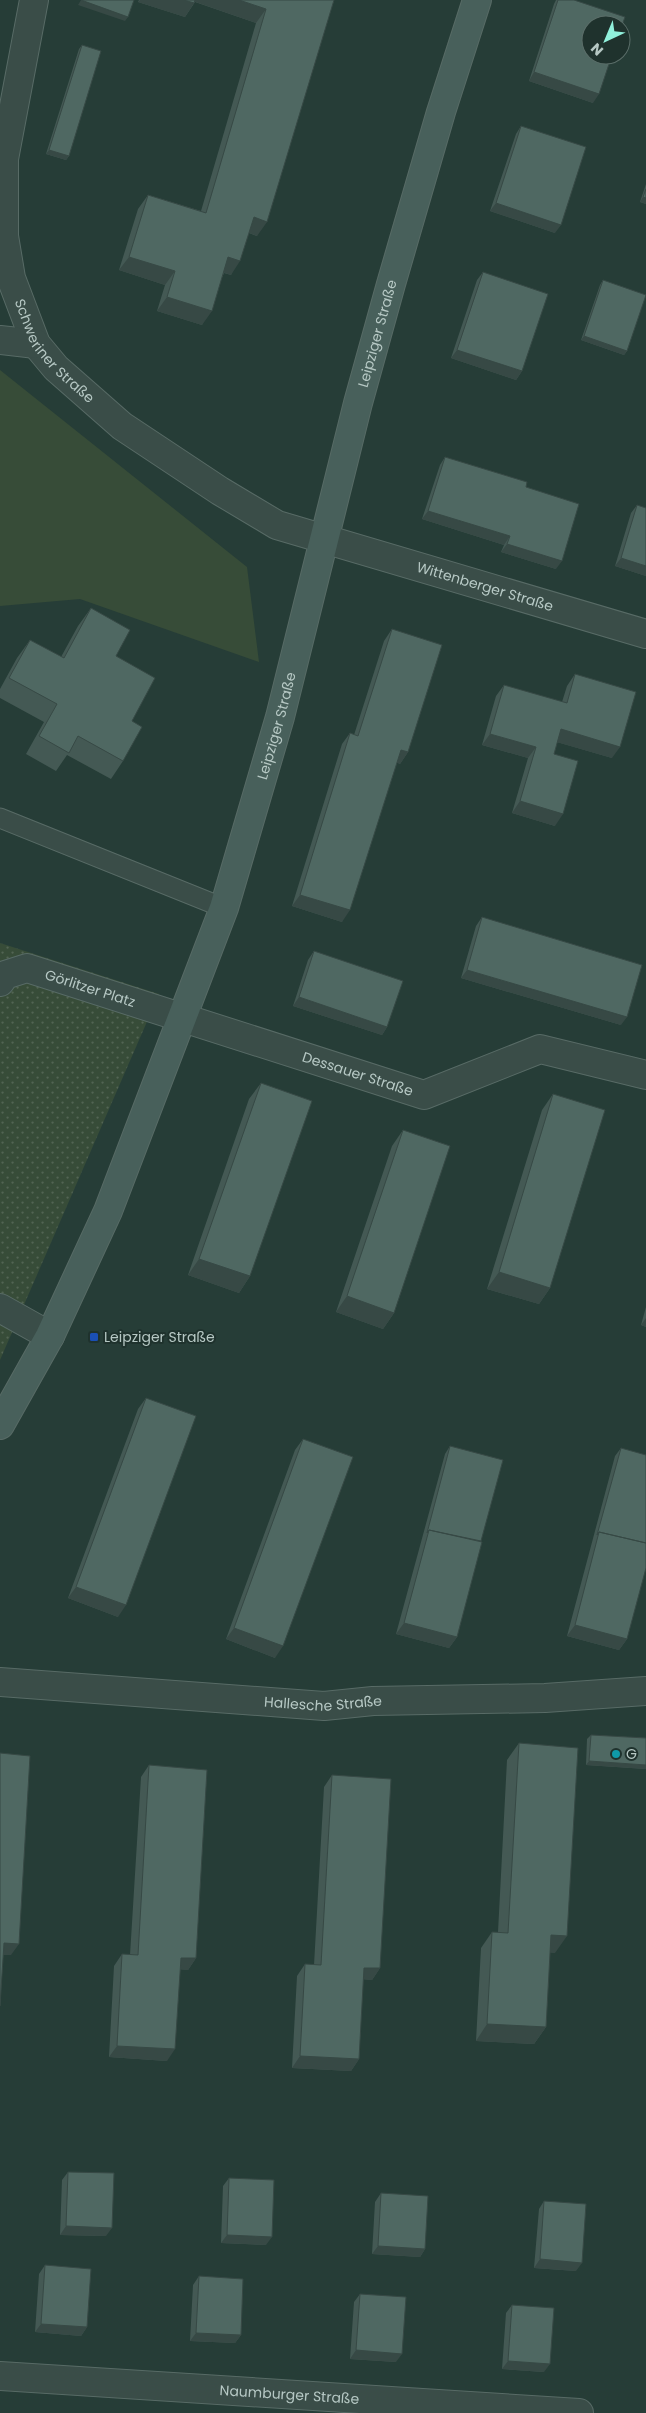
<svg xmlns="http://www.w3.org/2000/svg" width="646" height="2413" font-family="Poppins,sans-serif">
	<defs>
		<pattern id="grass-dots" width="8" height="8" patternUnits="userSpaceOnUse" patternTransform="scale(1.25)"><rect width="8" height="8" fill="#374c38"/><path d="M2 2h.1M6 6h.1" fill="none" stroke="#526453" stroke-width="1.8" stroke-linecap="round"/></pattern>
	</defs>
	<rect width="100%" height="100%" fill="#263d37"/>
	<path fill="url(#grass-dots)" d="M0 943 159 994 0 1360Z"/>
	<path fill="#374c38" d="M0 370 247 567 259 662 80 599 0 606Z"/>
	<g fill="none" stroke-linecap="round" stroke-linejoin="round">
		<defs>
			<path id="service" d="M0 818 224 908"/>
			<g id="minor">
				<path id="s1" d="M34 0 4 159V236L11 278 36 344 56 368 122 426 220 491 277 525 646 634"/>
				<path d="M0 340 36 344"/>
				<path id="s2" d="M0 982 5 975 27 968 424 1095 540 1049 646 1075"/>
				<path d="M0 1308 50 1336"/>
				<path id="s3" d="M0 1682 324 1706 373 1701 545 1698 646 1691"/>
				<path id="s4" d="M0 2376 579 2413"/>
			</g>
			<g id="secondary">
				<path id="s5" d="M0 1425 50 1336 108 1211 224 908 280 717 358 403 391 284 441 112 477 0"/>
			</g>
		</defs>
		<use href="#service" stroke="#586b66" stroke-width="21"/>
		<use href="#minor" stroke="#586b66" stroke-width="30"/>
		<use href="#secondary" stroke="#586b66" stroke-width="30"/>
		<use href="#service" stroke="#3a4d48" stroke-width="19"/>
		<use href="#minor" stroke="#3a4d48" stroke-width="28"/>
		<use href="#secondary" stroke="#48605b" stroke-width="28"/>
	</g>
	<path fill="#445954" d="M139 0H334L257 236 249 233 231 275 224 273 202 325 157 311 165 285 119 270 138 209 148 195 201 211 256 23 195 2 185 17 138 2Z
		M556 0H574L593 103 529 81 554 4Z
		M82 45 69 156 66 160 46 154 79 49Z
		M521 126 555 233 490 211 516 134Z
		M646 184V204L640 202Z
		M483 272 522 371 516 380 451 358 477 280Z
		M603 280 627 351 624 355 581 340 600 285Z
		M445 457 526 487 556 569 501 552 504 545 422 519 440 465Z
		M637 505 646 576 615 566 631 513Z
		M91 608 116 656 132 721 123 761 111 779 67 755 56 771 26 754 44 722 0 698V689L17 658 30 640 61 657 78 626Z
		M392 629 408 752 400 764 396 762 342 922 292 906 342 744 350 733 354 735 384 641Z
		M575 674 612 758 557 742 554 754 555 826 512 813 528 758 482 745 496 696 504 685 562 702 567 686Z
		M482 917 621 1025 461 978 476 926Z
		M314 951 387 1027 382 1035 293 1006 308 960Z
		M261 1083 250 1276 239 1293 188 1275 249 1099Z
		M553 1094 550 1288 539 1304 487 1289 542 1110Z
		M403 1130 394 1313 383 1329 336 1312 392 1146Z
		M646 1307V1327L641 1325Z
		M146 1398 118 1617 68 1598 138 1409Z
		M303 1439 275 1658 226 1639 295 1450Z
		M450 1446 481 1541 457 1637 449 1648 396 1634 445 1454Z
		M621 1448 627 1639 619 1650 567 1636 615 1456Z
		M591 1735 646 1738V1769L586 1765 587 1739Z
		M519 1743 555 1953 550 1952 546 2027 534 2044 476 2041 481 1948 492 1932H498L507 1760Z
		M149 1765 196 1958 188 1970 180 1969 167 2061 109 2057 114 1966 122 1954 130 1955 141 1777Z
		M332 1775 380 1968 372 1980 363 1979 359 2059 351 2071 292 2068 297 1976 305 1964 314 1965 324 1787Z
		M68 2172 106 2236 60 2235 62 2180Z
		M229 2178 266 2245 221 2243 223 2186Z
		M381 2193 425 2249 420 2257 372 2254 375 2202Z
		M544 2201 576 2271 534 2268 539 2209Z
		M45 2265 87 2327 81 2336 35 2332 39 2274Z
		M199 2276 241 2335 235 2343 190 2341 193 2285Z
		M360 2294 396 2362 350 2359 354 2302Z
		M512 2305 544 2372 502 2369 506 2313Z"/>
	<path fill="#374945" d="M81 0 128 17 125 21 78 5Z
		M140 0H184L194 3 185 17 138 2Z
		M190 0H239L266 9 256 23Z
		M534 72 599 94 593 103 529 81Z
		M49 150 69 156 66 160 46 154Z
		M643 197 646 198V204L640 202Z
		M496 203 561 225 555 233 490 211Z
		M254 217 267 222 257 236 244 231Z
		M129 257 175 271 165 285 119 270Z
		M228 257 240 261 231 275 219 271Z
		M167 297 212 311 202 325 157 311Z
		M584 336 627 351 624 355 581 340Z
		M457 350 522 371 516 380 451 358Z
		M428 511 510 536 504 545 422 519Z
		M507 544 562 561 556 569 501 552Z
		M621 558 646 566V576L615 566Z
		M561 729 620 747 612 758 553 741Z
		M490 734 536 747 528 758 482 745Z
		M401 750 408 752 400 764 393 761Z
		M520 801 563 814 555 826 512 813Z
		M300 895 350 910 342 922 292 906Z
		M467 970 627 1017 621 1025 461 978Z
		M299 997 387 1027 382 1035 293 1006Z
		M199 1259 250 1276 239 1293 188 1275Z
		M499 1272 550 1288 539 1304 487 1289Z
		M347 1296 394 1313 383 1329 336 1312Z
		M646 1318V1327L641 1325Z
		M76 1587 126 1605 118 1617 68 1598Z
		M404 1623 457 1637 449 1648 396 1634Z
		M575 1625 627 1639 619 1650 567 1636Z
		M234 1628 283 1646 275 1658 226 1639Z
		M589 1761 646 1765V1769L586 1765Z
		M551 1935 567 1936 555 1953 540 1952Z
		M4 1943 19 1944 11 1955H0Z
		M181 1958H196L188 1970 173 1969Z
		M364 1968H380L372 1980 356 1979Z
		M487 2024 546 2027 534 2044 476 2041Z
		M117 2046 175 2049 167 2061 109 2057Z
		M300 2056 359 2059 351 2071 292 2068Z
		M66 2226 112 2228 106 2236 60 2235Z
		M227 2235 272 2237 266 2245 221 2243Z
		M378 2246 425 2249 420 2257 372 2254Z
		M540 2259 582 2263 576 2271 534 2268Z
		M41 2324 87 2327 81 2336 35 2332Z
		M196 2333 241 2335 235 2343 190 2341Z
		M356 2350 402 2354 396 2362 350 2359Z
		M508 2361 550 2364 544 2372 502 2369Z"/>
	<path fill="#4f6862" stroke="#374945" d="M81 0H134L128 17Z
		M184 0H195L194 3Z
		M239 0H334L267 222 254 217 240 261 228 257 212 311 167 297 175 271 129 257 148 195 206 213 266 9Z
		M558 0H574L625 17 621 28V25H591V55H612L599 94 534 72Z
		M82 45 101 51 69 156 49 150Z
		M521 126 586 147 561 225 496 203Z
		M646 189V198L643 197Z
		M483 272 548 294 522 371 457 350Z
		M603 280 646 295 627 351 584 336Z
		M445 457 527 482 526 487 579 504 562 561 507 544 510 536 428 511Z
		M637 505 646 508V566L621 558Z
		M91 608 130 630 116 656 155 678 132 721 142 727 123 761 78 736 69 753 39 736 57 704 9 678 30 640 64 658Z
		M392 629 442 645 408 752 401 750 350 910 300 895 350 733 358 736Z
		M575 674 636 692 620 747 561 729 554 754 578 761 563 814 520 801 536 747 490 734 504 685 567 703Z
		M482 917 642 965 627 1017 467 970Z
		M314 951 403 981 387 1027 299 997Z
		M261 1083 312 1101 250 1276 199 1259Z
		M553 1094 605 1110 550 1288 499 1272Z
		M403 1130 450 1146 394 1313 347 1296Z
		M146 1398 196 1416 126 1605 76 1587Z
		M303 1439 353 1457 283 1646 234 1628Z
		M450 1446 503 1460 481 1541 429 1530 427 1533Z
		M621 1448 646 1455V1543L599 1532 597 1535Z
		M429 1530 482 1542 457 1637 404 1623Z
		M599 1532 646 1543V1568L627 1639 575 1625Z
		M591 1735 646 1738V1765L589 1761Z
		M519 1743 578 1748 567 1936 551 1935 546 2027 487 2024 492 1932 508 1933Z
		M0 1753 30 1756 19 1944 4 1943 0 2006Z
		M149 1765 207 1770 196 1958H181L175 2049 117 2046 122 1954 138 1955Z
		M332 1775 391 1779 380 1968H364L359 2059 300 2056 305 1964 321 1965Z
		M68 2172 114 2173 112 2228 66 2226Z
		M229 2178 274 2180 272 2237 227 2235Z
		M381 2193 428 2196 425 2249 378 2246Z
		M544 2201 586 2204 582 2263 540 2259Z
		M45 2265 91 2269 87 2327 41 2324Z
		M199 2276 243 2279 241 2335 196 2333Z
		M360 2294 406 2297 402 2354 356 2350Z
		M512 2305 554 2308 550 2364 508 2361Z"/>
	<rect fill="#1a4fb4" stroke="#1f322d" stroke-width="2" x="89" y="1332" width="10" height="10" rx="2.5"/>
	<circle fill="#0f9aa8" stroke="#1f322d" stroke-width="2" cx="616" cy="1754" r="5"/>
	<g text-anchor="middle" stroke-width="4" stroke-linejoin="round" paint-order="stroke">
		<g font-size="14" fill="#b6c8c4" stroke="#1f322d">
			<text dy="5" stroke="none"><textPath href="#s5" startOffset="1159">Leipziger Straße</textPath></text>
			<text dy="5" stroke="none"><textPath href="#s1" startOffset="368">Schweriner Straße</textPath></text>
			<text dy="5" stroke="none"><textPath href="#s1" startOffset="872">Wittenberger Straße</textPath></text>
			<text dy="5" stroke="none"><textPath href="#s5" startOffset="754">Leipziger Straße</textPath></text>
			<text dy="5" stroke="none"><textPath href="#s2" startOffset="98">Görlitzer Platz</textPath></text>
			<text dy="5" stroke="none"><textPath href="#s2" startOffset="379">Dessauer Straße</textPath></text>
			<text dy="5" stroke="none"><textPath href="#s3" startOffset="324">Hallesche Straße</textPath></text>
			<text dy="5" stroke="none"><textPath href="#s4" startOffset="290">Naumburger Straße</textPath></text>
		</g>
		<g font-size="14" fill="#b6c8c4" stroke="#1f322d" text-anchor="start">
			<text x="104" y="1342">Leipziger Straße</text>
			<text x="626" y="1759">G</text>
		</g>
	</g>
	<g transform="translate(606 40) rotate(224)"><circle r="24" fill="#1f322d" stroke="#5b6e69"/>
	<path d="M0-4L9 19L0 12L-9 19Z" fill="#91f1dc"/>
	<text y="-8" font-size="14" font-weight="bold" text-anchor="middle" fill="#b6c8c4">N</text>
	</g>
</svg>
